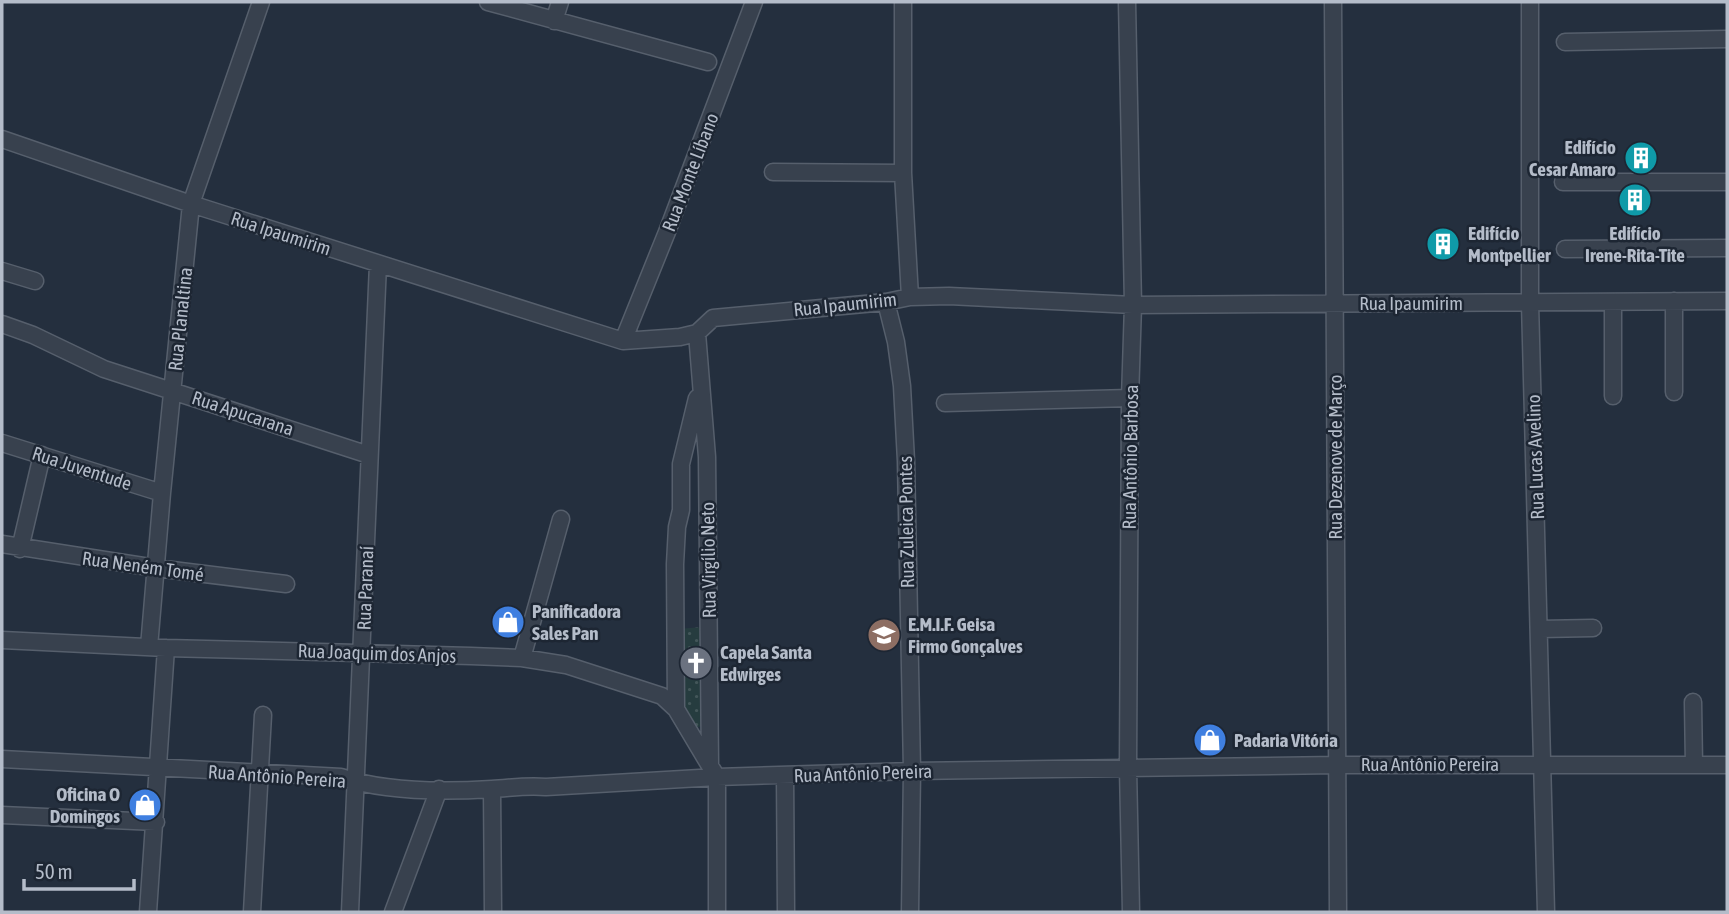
<svg xmlns="http://www.w3.org/2000/svg" width="1729" height="914" font-family="'Asap Condensed',sans-serif">
	<defs>
		<pattern id="park-dots" width="8" height="8" patternUnits="userSpaceOnUse" patternTransform="scale(1.75)"><rect width="8" height="8" fill="#263c3f"/><path d="M2 2h.1M6 6h.1" fill="none" stroke="#435659" stroke-width="1.8" stroke-linecap="round"/></pattern>
	</defs>
	<rect width="100%" height="100%" fill="#242f3e"/>
	<path fill="url(#park-dots)" d="M702 627 704 724 697 728 678 706 679 629Z"/>
	<g fill="none" stroke-linecap="round" stroke-linejoin="round">
		<defs>
			<path id="street" d="M488 2 708 62
				M903 2V173L910 297
				M1127 2 1133 305 1130 398 1128 768 1131 912
				M1333 2 1338 912
				M1530 2V303L1546 912
				M554 21 560 2
				M1565 42 1727 39
				M2 139 191 204 623 341 680 337 697 333 713 318 886 302 910 297 949 296 1133 305 1727 301
				M773 172 903 173
				M1563 182H1727
				M1565 249 1727 248
				M2 271 35 281
				M886 302 896 342 902 386 906 461 912 771 910 912
				M2 324 33 335 104 369 369 455
				M697 333 707 457 710 766 717 777V912
				M623 341 667 232 754 2
				M1674 392V301
				M1613 396V302
				M945 403 1130 398
				M2 443 162 493
				M2 544 156 568 286 584
				M20 549 42 455
				M1540 629 1593 628
				M2 640 166 648 471 656 522 658 566 665 662 696 676 709 710 766
				M149 647 162 493 191 204 261 2
				M522 658 561 519
				M1693 702 1694 765
				M676 709 675 564 677 527 681 510V464L697 398
				M2 759 341 777C385 792 445 792 492 789 511 788 527 785 546 787L717 777 912 771 1337 765H1727
				M785 775 786 912
				M492 789 493 912
				M2 815 156 822
				M148 912 166 648
				M252 912 263 715
				M350 912 378 264
				M393 912 439 789"/>
		</defs>
		<use href="#street" stroke="#565f6c" stroke-width="19"/>
		<use href="#street" stroke="#38414e" stroke-width="16"/>
	</g>
	<defs>
		<symbol id="building-disc" viewBox="-11 -11 22 22"><circle r="9.5" fill="#0f9aa8" stroke="#1d2633"/><path d="M-4-6H4V6H1V3H-1V6H-4ZM-2.5-4.3h1.7v1.8h-1.7ZM.8-4.3h1.7v1.8H.8ZM-2.5-1h1.7V.8h-1.7ZM.8-1h1.7V.8H.8Z" fill="#fff"/></symbol>
		<symbol id="shop-disc" viewBox="-11 -11 22 22"><circle r="9.5" fill="#3f7fe0" stroke="#1d2633"/><path d="M-5-2.5h2.3a2.7 3.5 0 0 1 5.4 0H5L5.5 6h-11ZM-1.5-2.5h3a1.5 2.3 0 0 0-3 0Z" fill="#fff"/></symbol>
		<symbol id="school-disc" viewBox="-11 -11 22 22"><circle r="9.5" fill="#8d6e63" stroke="#1d2633"/><path d="M0-5L7-2L0 1L-7-2ZM-4 1L0 2.5L4 1V4Q0 6-4 4Z" fill="#fff"/></symbol>
		<symbol id="church-disc" viewBox="-11 -11 22 22"><circle r="9.5" fill="#6b7280" stroke="#1d2633"/><path d="M-1.2-6h2.4v3.5h3.3v2.4h-3.3V6h-2.4V-.1h-3.3v-2.4h3.3Z" fill="#fff"/></symbol>
	</defs>
	<g fill-rule="evenodd">
		<use href="#building-disc" x="1622" y="139" width="38" height="38"/>
		<use href="#building-disc" x="1616" y="181" width="38" height="38"/>
		<use href="#building-disc" x="1424" y="225" width="38" height="38"/>
		<use href="#shop-disc" x="489" y="603" width="38" height="38"/>
		<use href="#school-disc" x="865" y="616" width="38" height="38"/>
		<use href="#church-disc" x="677" y="644" width="38" height="38"/>
		<use href="#shop-disc" x="1191" y="721" width="38" height="38"/>
		<use href="#shop-disc" x="126" y="786" width="38" height="38"/>
	</g>
	<g text-anchor="middle" stroke-width="5" stroke-linejoin="round" paint-order="stroke">
		<g font-size="19" font-weight="bold" fill="#b4bcc9" stroke="#1d2633" text-anchor="start">
			<text x="1616" y="154" text-anchor="end">Edifício<tspan x="1616" dy="22">Cesar Amaro</tspan></text>
			<text x="1468" y="240">Edifício<tspan x="1468" dy="22">Montpellier</tspan></text>
			<text x="1635" y="240" text-anchor="middle">Edifício<tspan x="1635" dy="22">Irene-Rita-Tite</tspan></text>
			<text x="532" y="618">Panificadora<tspan x="532" dy="22">Sales Pan</tspan></text>
			<text x="908" y="631">E.M.I.F. Geisa<tspan x="908" dy="22">Firmo Gonçalves</tspan></text>
			<text x="720" y="659">Capela Santa<tspan x="720" dy="22">Edwirges</tspan></text>
			<text x="1234" y="747">Padaria Vitória</text>
			<text x="120" y="801" text-anchor="end">Oficina O<tspan x="120" dy="22">Domingos</tspan></text>
		</g>
		<g font-size="19" fill="#b4bcc9" stroke="#1d2633">
			<text transform="translate(690 172) rotate(-69)" y="7">Rua Monte Líbano</text>
			<text transform="translate(281 233) rotate(18)" y="7">Rua Ipaumirim</text>
			<text x="1411" y="310">Rua Ipaumirim</text>
			<text transform="translate(845 304) rotate(-6)" y="7">Rua Ipaumirim</text>
			<text transform="translate(180 319) rotate(-84)" y="7">Rua Planaltina</text>
			<text transform="translate(243 413) rotate(18)" y="7">Rua Apucarana</text>
			<text transform="translate(1130 457) rotate(-89)" y="7">Rua Antônio Barbosa</text>
			<text transform="translate(1335 457) rotate(-90)" y="7">Rua Dezenove de Março</text>
			<text transform="translate(1535 457) rotate(-92)" y="7">Rua Lucas Avelino</text>
			<text transform="translate(82 468) rotate(18)" y="7">Rua Juventude</text>
			<text transform="translate(906 522) rotate(-91)" y="7">Rua Zuleica Pontes</text>
			<text transform="translate(708 560) rotate(-91)" y="7">Rua Virgílio Neto</text>
			<text transform="translate(143 566) rotate(8)" y="7">Rua Neném Tomé</text>
			<text transform="translate(365 588) rotate(-88)" y="7">Rua Paranaí</text>
			<text transform="translate(377 653) rotate(2)" y="7">Rua Joaquim dos Anjos</text>
			<text x="1430" y="771">Rua Antônio Pereira</text>
			<text transform="translate(863 773) rotate(-2)" y="7">Rua Antônio Pereira</text>
			<text transform="translate(277 776) rotate(4)" y="7">Rua Antônio Pereira</text>
		</g>
	</g>
	<rect width="1729" height="914" fill="none" stroke="#b4bcc9" stroke-width="7"/>
	<path d="M24 879v10h110v-10" fill="none" stroke="#b4bcc9" stroke-width="3.5"/>
	<text x="35" y="879" font-size="21" fill="#b4bcc9" stroke="#1d2633" stroke-width="5" paint-order="stroke">50 m</text>
</svg>
